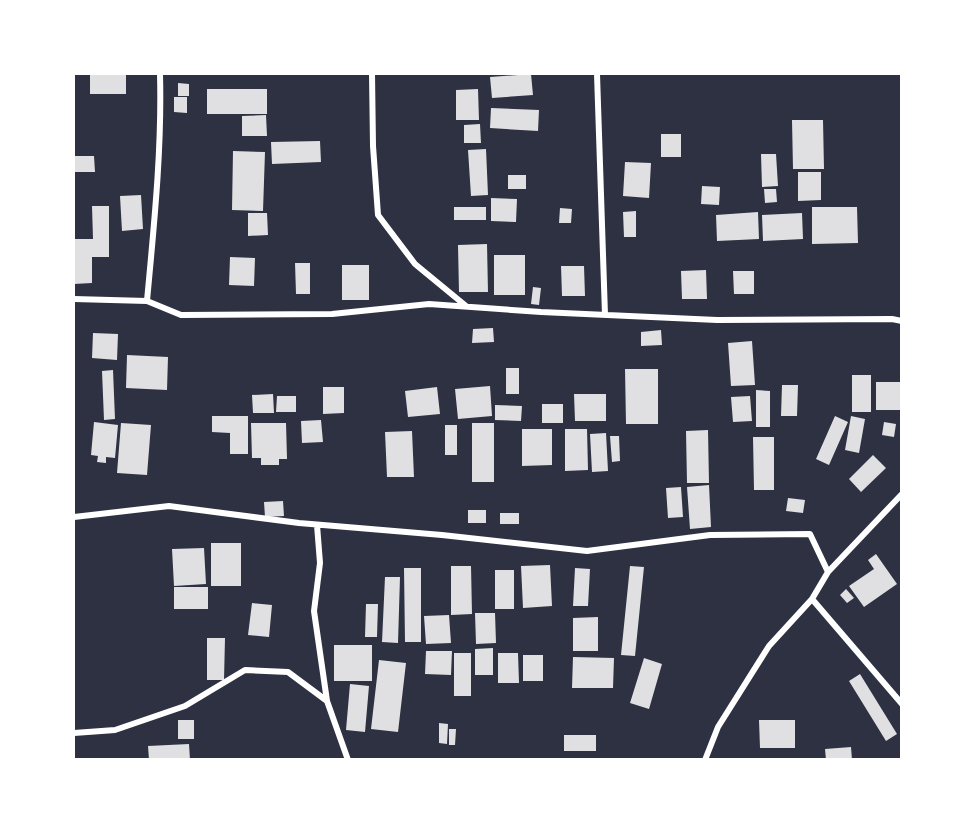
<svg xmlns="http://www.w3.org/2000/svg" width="975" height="833" font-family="'Asap Condensed',sans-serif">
	<rect width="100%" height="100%" fill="#2d3142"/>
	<path fill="#e0e0e3" d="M90 74H126V94H90Z
		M531 74 533 95 492 98 490 77Z
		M178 83 189 84V96H178Z
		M207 89H267V114H207Z
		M478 89 479 120H456V90Z
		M174 97H187V113L174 112Z
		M491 108 539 110 538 131 490 128Z
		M266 115 267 136H242V116Z
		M792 120H823L824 169H793Z
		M480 124 481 143H464V125Z
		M661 134H681V157H661Z
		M320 141 321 162 272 164 271 142Z
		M486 149 488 195 471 196 468 150Z
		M233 151 265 152 263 211 232 210Z
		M761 154H776L778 186 762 187Z
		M74 156H94L95 172H74Z
		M625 162 651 163 649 198 623 196Z
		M798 172H821V200L798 201Z
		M508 175H526V189H508Z
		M702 186 720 187 719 205 701 204Z
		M764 189H776L777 202 765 203Z
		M141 195 143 229 122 231 120 196Z
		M491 198 517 199 516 222 491 221Z
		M92 206H109V257H92V283L74 284V239H93Z
		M454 207H486V220H454Z
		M812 207H857L858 243 812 244Z
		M560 208 572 209 571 223H559Z
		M636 211V237H624L623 212Z
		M758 212 759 239 717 241 716 215Z
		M248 213H267L268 235 248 236Z
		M802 213 803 239 763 241 762 215Z
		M487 244 488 292H459L458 245Z
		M494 255H525V295H494Z
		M230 257 255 258 254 286 229 285Z
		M295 263H310V294H296Z
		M342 265H369V300H342Z
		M561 266H584L585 296H562Z
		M706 270 707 299H682L681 271Z
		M733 271H754V294H734Z
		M533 287 541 288 539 305 531 304Z
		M493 328 494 342 472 343 473 329Z
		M661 330 662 345 641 346V332Z
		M93 333 118 334 117 360 92 358Z
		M752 341 755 385 731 386 728 343Z
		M127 355 168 357 167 390 126 388Z
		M506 368H519V394H506Z
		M625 369H658V424H626Z
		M113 370 115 419 104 420 102 371Z
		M852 375H871V412H852Z
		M876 382H902V410H876Z
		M782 385H798L797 416H781Z
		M490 386 492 416 458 419 455 389Z
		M323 387H344V413L323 414Z
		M437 387 440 414 408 417 405 391Z
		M756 390 770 391V427H756Z
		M273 394 274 413H253L252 395Z
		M574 394H606V421H575Z
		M277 396H296V412H276Z
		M750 396 752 421 733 422 731 397Z
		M542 404H563V423H542Z
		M495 405 522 406 521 421 495 420Z
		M212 416H248V454H230V433L212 432Z
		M835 416 848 422 829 465 816 459Z
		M851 416 865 419 859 453 845 450Z
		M321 420 323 442 302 443 301 421Z
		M94 422 118 425 115 458 106 457V463L97 462 98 456 91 455Z
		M884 422 896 424 894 437 882 435Z
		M121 423 151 425 147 475 117 473Z
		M251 423H286L287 459H279V465H261V458H252Z
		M472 423H494V482H472Z
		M445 425H457V455H445Z
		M522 429H552V465L522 466Z
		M565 429H587L588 470 565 471Z
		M708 430 709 483H687L686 431Z
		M412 431 414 477H387L385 432Z
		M606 433 608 471 592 472 590 434Z
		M610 436H619L620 461 612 462Z
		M753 437H774V490H754Z
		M873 455 886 468 861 492 849 479Z
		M709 485 711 527 690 529 687 487Z
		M681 487 683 517 668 518 666 488Z
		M788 498 805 500 803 513 786 511Z
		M283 501 284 516 265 517 264 502Z
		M468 510H486V523H468Z
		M500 513H519V524H500Z
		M211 543H241V586H211Z
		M204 548 206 584 174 586 172 549Z
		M876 554 897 584 864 607 849 586 874 569 868 560Z
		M550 565 552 606 523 608 521 566Z
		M451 566H471L472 614 451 615Z
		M630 566 644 567 635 656 621 655Z
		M404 568H421V642H405Z
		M575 568 590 569 588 606H573Z
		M495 570H514V609H495Z
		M385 577H400L398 643 382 642Z
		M174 587H208V609H174Z
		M846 589 854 598 847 603 840 595Z
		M252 603 272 605 269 637 248 635Z
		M366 604H378L377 637H365Z
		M475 613H495L496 643 476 644Z
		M449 615 451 643 426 644 424 616Z
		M598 617V651H573V618Z
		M207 638H225L224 680H207Z
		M334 645H372V681H334Z
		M493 648V675H475V649Z
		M426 651H452L451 675 425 674Z
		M454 653H471V696H454Z
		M498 653H518L519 683H498Z
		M523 655H543V681H523Z
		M573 657 614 658 613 688H572Z
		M644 658 662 664 649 709 630 703Z
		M379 660 406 663 398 732 371 729Z
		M860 674 897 734 886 741 849 681Z
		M350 684 369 686 365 732 346 730Z
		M178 720H194V739H178Z
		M759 720H795V748H760Z
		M439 723 448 724 447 744 439 743Z
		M449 729H456L455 745H449Z
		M564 735H596V751H564Z
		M189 744 190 760H149L148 746Z
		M851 747 852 760H826L825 749Z"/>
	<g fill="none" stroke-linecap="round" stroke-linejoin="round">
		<path stroke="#fff" stroke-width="6" d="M372 74 373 146 378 215 415 264 466 306
			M597 74 605 315
			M74 299 147 301 181 315 332 314 429 304 541 312 717 320 892 319 902 321
			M147 301C154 225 162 149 160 74
			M74 517 169 506 299 523 442 535 587 551 710 535 810 534 828 572
			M317 525 320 563 314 611 327 701
			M812 599 902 704
			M74 733 115 730 185 706 245 670 288 672 327 701 348 760
			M705 760 718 727 769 646 812 599 828 572 902 494"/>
	</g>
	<rect width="975" height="833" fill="none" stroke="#ffffff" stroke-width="150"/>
</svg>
